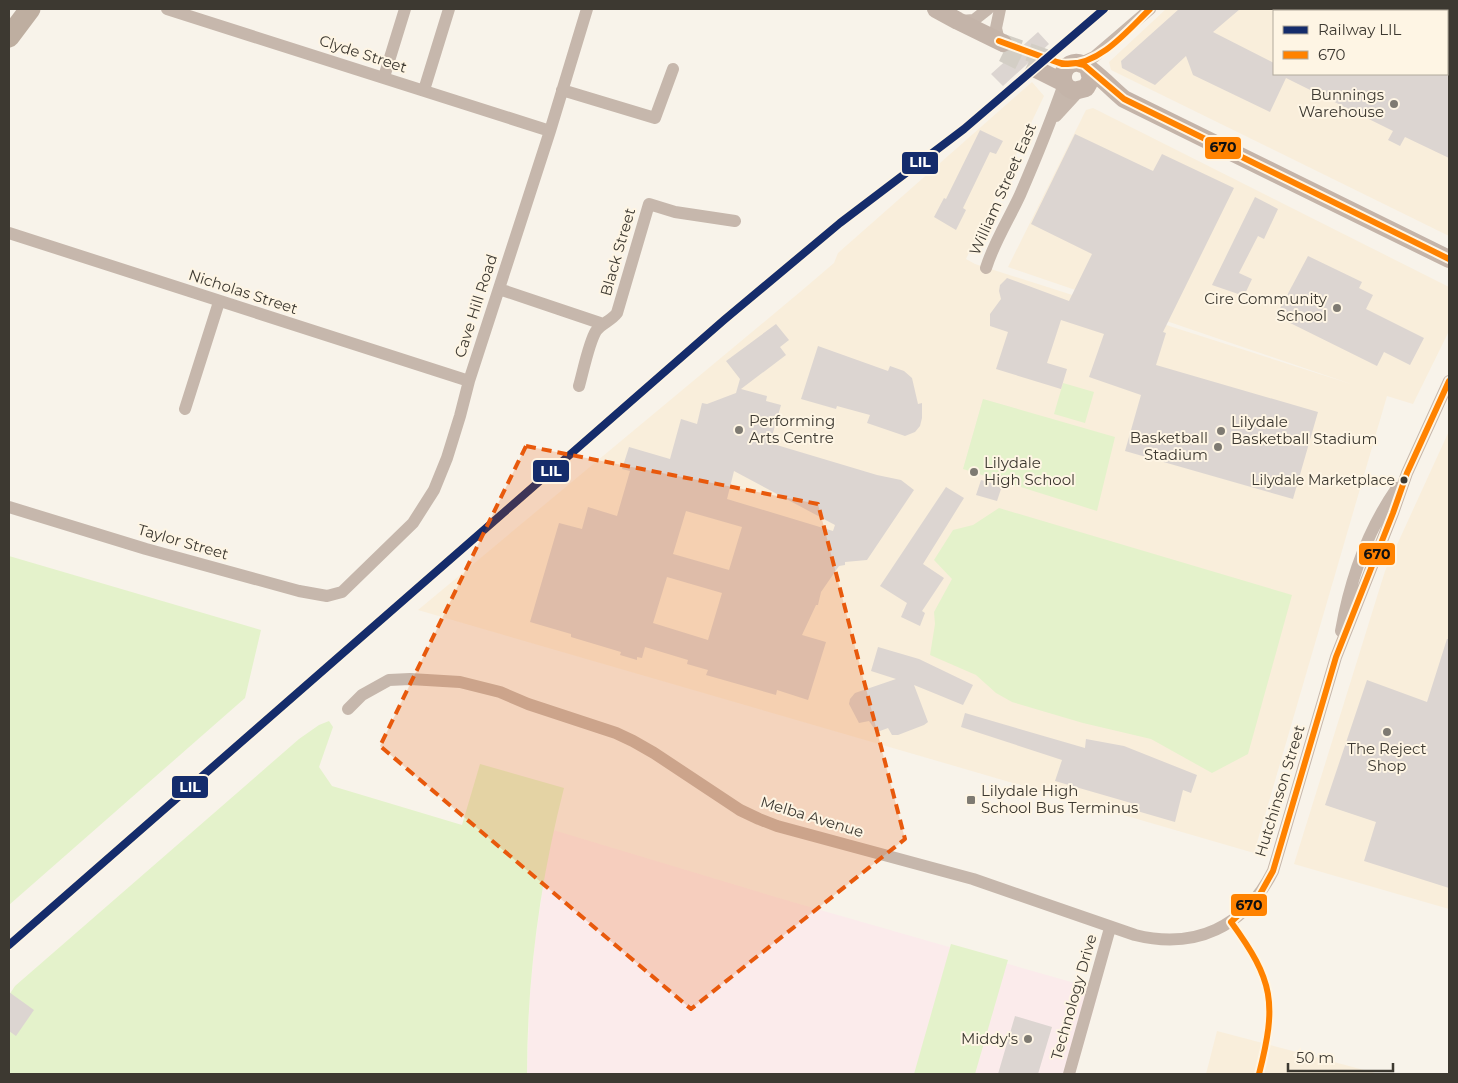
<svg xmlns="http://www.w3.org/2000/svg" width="1458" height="1083" font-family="Montserrat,sans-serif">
	<rect width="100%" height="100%" fill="#f8f3ea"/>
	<path fill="#f9eedb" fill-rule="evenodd" d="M1166 9H1449V236L1111 70 1109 62ZM1274 11H1447V74H1274Z
		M1032 82 1044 96 966 259 975 264 1351 384 1008 267 1086 110 1093 108 1449 287V331L1413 404 1387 396 1254 853 418 610 800 292 834 263 838 253Z
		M1449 431V909L1294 864 1385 571Z
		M1217 1031 1379 1074H1206Z"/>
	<path fill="#fbebeb" d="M553 830 789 901 1099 990 1075 1074H527L530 993 535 942 546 865Z"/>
	<path fill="#e4f2cb" d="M1063 383 1094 392 1085 423 1054 414Z
		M983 399 1115 437 1097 511 963 469Z
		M999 508 1292 595 1248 754 1212 773 1151 739 1083 723 1012 702 996 693 976 675 930 655 935 624 934 612 952 579 934 560 953 530 973 525Z
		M9 556 261 630 245 698 9 905Z
		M329 721 333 727 319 767 332 786 462 825 480 764 564 788C540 881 527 978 527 1074H9V995L15 986 299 739 319 725Z
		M951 944 1008 960 975 1074H914Z"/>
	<path fill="#dcd5d1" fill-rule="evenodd" d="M1179 9H1240L1213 32 1274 63V74H1449V158L1405 137 1400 146 1388 140 1393 131 1286 78 1270 112 1193 75 1186 56 1155 85 1122 68 1121 61Z
		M1038 32 1049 44 1003 86 991 74Z
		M980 130 1003 141 996 154 990 152 963 208 966 210 956 230 934 217 944 198 946 199Z
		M1075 134 1153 171 1162 154 1234 188 1163 332 1166 333 1156 365 1318 412 1293 499 1125 451 1141 395 1089 377 1104 334 1061 320 1047 363 1067 369 1061 389 996 369 1008 332 990 326V314L1001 299 999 291 1000 285 1007 278 1069 301 1092 254 1031 224Z
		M1255 197 1278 209 1264 239 1258 236 1239 273 1252 279 1244 296 1212 285Z
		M1308 256 1362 282 1359 288 1373 295 1366 309 1424 338 1410 365 1384 352 1377 366 1276 316Z
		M776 324 789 340 780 347 786 355 741 389 767 396 766 401 781 405 770 443 877 475 901 480 914 490 867 560 845 562V565L839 566 821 592 818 605H816L802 635 826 642 808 700 777 690 776 695 706 675 708 670 687 664 688 660 645 647 642 658 637 657V660L620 655 621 652 571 637V634L530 622 559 523 582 529 588 507 617 516 630 471 622 469 629 447 670 459 681 419 697 424 702 403 707 404 736 393 740 379 726 361ZM734 471 835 525 833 531 727 499ZM686 511 742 527 729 570 673 554ZM667 577 722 593 708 640 653 623Z
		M818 346 888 371 890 366 904 371 912 378 918 404 922 403V418L920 426 915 432 905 436 867 423 870 415 837 406 836 409 801 399Z
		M981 480 1002 486 997 501 976 495Z
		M946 487 964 498 923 564 944 578 922 611 925 613 920 626 901 617 907 603 880 586Z
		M1447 639H1449V888L1364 861 1376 822 1325 805 1367 680 1427 702Z
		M878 647 919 659 973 685 963 705 914 685 928 722 924 725 898 735H892L888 728 880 731H876L869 721 859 723 849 704 850 699 855 693 896 679 871 671Z
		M965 713 1085 748 1086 739 1124 746 1197 775 1191 793 1183 790 1175 822 1137 811 1138 805 1055 781 1062 760 961 727Z
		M9 992 34 1010 16 1036 9 1031Z
		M1015 1016 1052 1027 1038 1074H998Z"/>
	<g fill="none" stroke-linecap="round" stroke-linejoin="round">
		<path stroke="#d3cec5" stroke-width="18" stroke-dasharray="18 9" stroke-linecap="butt" d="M1003 43 1051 60
			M1003 53 1038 70"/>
		<path stroke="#c6b7ac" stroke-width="12" d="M167 9 550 131
			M960 21 974 20 988 9
			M999 41 996 28 1000 9
			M1081 63 1094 57 1150 9
			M384 77 405 9
			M424 90 449 9
			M562 90 655 118 673 69
			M1056 116 1079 91
			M9 233 469 381
			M986 268C994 242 1009 219 1020 195 1036 158 1051 121 1064 84
			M499 289 603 324
			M579 386C583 372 589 342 596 331 602 323 611 321 617 313L649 204 675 212 735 221
			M185 409 219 302
			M9 507 146 549 299 591 327 596 342 592 413 523 434 490 447 458 460 416 469 381 550 131 587 9
			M1341 631C1350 580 1367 531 1397 488
			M348 709 362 695 389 680 410 679 460 682 500 692 528 704 616 733 633 741 654 753 740 810 759 819 777 826 973 879 1135 935C1195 950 1245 927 1273 871L1336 657 1393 513 1407 473 1449 381
			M1069 1074 1110 928"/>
		<path stroke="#c4b4a9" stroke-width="18" d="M936 9 958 21 1003 43
			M1088 67 1091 79 1086 88 1074 91C1054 84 1064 57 1082 64 1091 67 1114 91 1124 99L1449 259
			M1038 70 1064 83"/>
		<path stroke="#beaea0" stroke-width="21" d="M9 37 30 9"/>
		<defs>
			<path id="bus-1" d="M999 41 1062 64 1076 63 1084 65 1124 99 1449 259
				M1045 58C1052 60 1060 64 1068 64 1101 64 1128 30 1150 9
				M1259 1074C1277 1003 1274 981 1231 922L1259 896 1273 871 1336 657 1393 513 1407 473 1449 381"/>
		</defs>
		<use href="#bus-1" stroke="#fef5e4" stroke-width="10"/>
		<use href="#bus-1" stroke="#ff8200" stroke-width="6"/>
		<defs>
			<path id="rail-1" d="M9 945 724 320 840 223 964 129 1104 9"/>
		</defs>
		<use href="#rail-1" stroke="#fef5e4" stroke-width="11"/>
		<use href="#rail-1" stroke="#152c6b" stroke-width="8"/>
	</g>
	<path fill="#e8590c" fill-opacity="0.2" stroke="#e8590c" stroke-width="4" stroke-dasharray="10 6" stroke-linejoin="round" d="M526 446 818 504 905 839 691 1009 380 746Z"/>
	<g fill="#7e7a72" stroke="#fef5e4" stroke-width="2">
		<circle cx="1394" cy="104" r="5"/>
		<circle cx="1337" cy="308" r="5"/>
		<circle cx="739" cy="430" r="5"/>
		<circle cx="1221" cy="431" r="5"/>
		<circle cx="1218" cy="447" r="5"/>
		<circle cx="974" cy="472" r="5"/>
		<circle cx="1387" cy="732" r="5"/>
		<rect x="966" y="795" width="10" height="10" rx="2.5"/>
		<circle cx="1028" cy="1039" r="5"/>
	</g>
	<circle fill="#3d3931" stroke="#fef5e4" stroke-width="2" cx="1404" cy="480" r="4.5"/>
	<g text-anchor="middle" stroke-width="4" stroke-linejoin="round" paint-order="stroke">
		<g font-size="14" fill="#3d3931" stroke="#fef5e4" text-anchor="end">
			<text x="1395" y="485">Lilydale Marketplace</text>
		</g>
		<g font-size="15" fill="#3d3931" stroke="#fef5e4">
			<text transform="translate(363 54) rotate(18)" y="5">Clyde Street</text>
			<text transform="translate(1003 189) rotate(-66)" y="5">William Street East</text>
			<text transform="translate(618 252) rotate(-74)" y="5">Black Street</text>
			<text transform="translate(243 292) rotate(18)" y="5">Nicholas Street</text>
			<text transform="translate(476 306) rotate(-72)" y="5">Cave Hill Road</text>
			<text transform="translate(183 542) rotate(16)" y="5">Taylor Street</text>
			<text transform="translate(1280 791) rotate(-73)" y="5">Hutchinson Street</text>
			<text transform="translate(812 817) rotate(17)" y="5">Melba Avenue</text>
			<text transform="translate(1074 997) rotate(-74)" y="5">Technology Drive</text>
		</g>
		<g font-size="15" fill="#3d3931" stroke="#fef5e4" text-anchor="end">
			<text x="1384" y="100">Bunnings<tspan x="1384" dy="17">Warehouse</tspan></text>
			<text x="1327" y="304">Cire Community<tspan x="1327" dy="17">School</tspan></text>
			<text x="749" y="426" text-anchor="start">Performing<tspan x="749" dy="17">Arts Centre</tspan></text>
			<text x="1231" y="427" text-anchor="start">Lilydale<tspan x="1231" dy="17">Basketball Stadium</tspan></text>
			<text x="1208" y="443">Basketball<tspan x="1208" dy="17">Stadium</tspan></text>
			<text x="984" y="468" text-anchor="start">Lilydale<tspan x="984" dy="17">High School</tspan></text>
			<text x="1387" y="754" text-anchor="middle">The Reject<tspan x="1387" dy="17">Shop</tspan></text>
			<text x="981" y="796" text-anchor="start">Lilydale High<tspan x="981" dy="17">School Bus Terminus</tspan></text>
			<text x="1018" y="1044">Middy's</text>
		</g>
	</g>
	<g stroke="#fef5e4" stroke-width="2">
		<rect x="1204" y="136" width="38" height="24" rx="5" fill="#ff8200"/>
		<rect x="901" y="151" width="38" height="24" rx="5" fill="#152c6b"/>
		<rect x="532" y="459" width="38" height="24" rx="5" fill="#152c6b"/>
		<rect x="1358" y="542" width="38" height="24" rx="5" fill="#ff8200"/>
		<rect x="171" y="775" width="38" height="24" rx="5" fill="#152c6b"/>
		<rect x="1230" y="893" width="38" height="24" rx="5" fill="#ff8200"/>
	</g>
	<g font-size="14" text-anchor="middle" font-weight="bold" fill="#fff">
		<text x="920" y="167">LIL</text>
		<text x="551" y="476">LIL</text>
		<text x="190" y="792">LIL</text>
	</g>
	<g font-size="14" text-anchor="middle" font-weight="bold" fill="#111">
		<text x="1223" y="152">670</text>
		<text x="1377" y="559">670</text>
		<text x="1249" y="910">670</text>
	</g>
	<rect width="1458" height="1083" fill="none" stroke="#3d3931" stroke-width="20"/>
	<rect x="1273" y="10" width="175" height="65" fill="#fef5e4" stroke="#b1aa9c"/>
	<rect x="1283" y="26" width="25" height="8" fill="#152c6b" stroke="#b1aa9c"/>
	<text x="1318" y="35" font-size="15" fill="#3d3931">Railway LIL</text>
	<rect x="1283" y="51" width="25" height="8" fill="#ff8200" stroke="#b1aa9c"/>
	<text x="1318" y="60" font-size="15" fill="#3d3931">670</text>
	<path d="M1288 1063v8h105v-8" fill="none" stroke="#3d3931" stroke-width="2.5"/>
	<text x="1296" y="1063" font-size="15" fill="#3d3931" stroke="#fef5e4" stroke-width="4" paint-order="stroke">50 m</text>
</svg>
